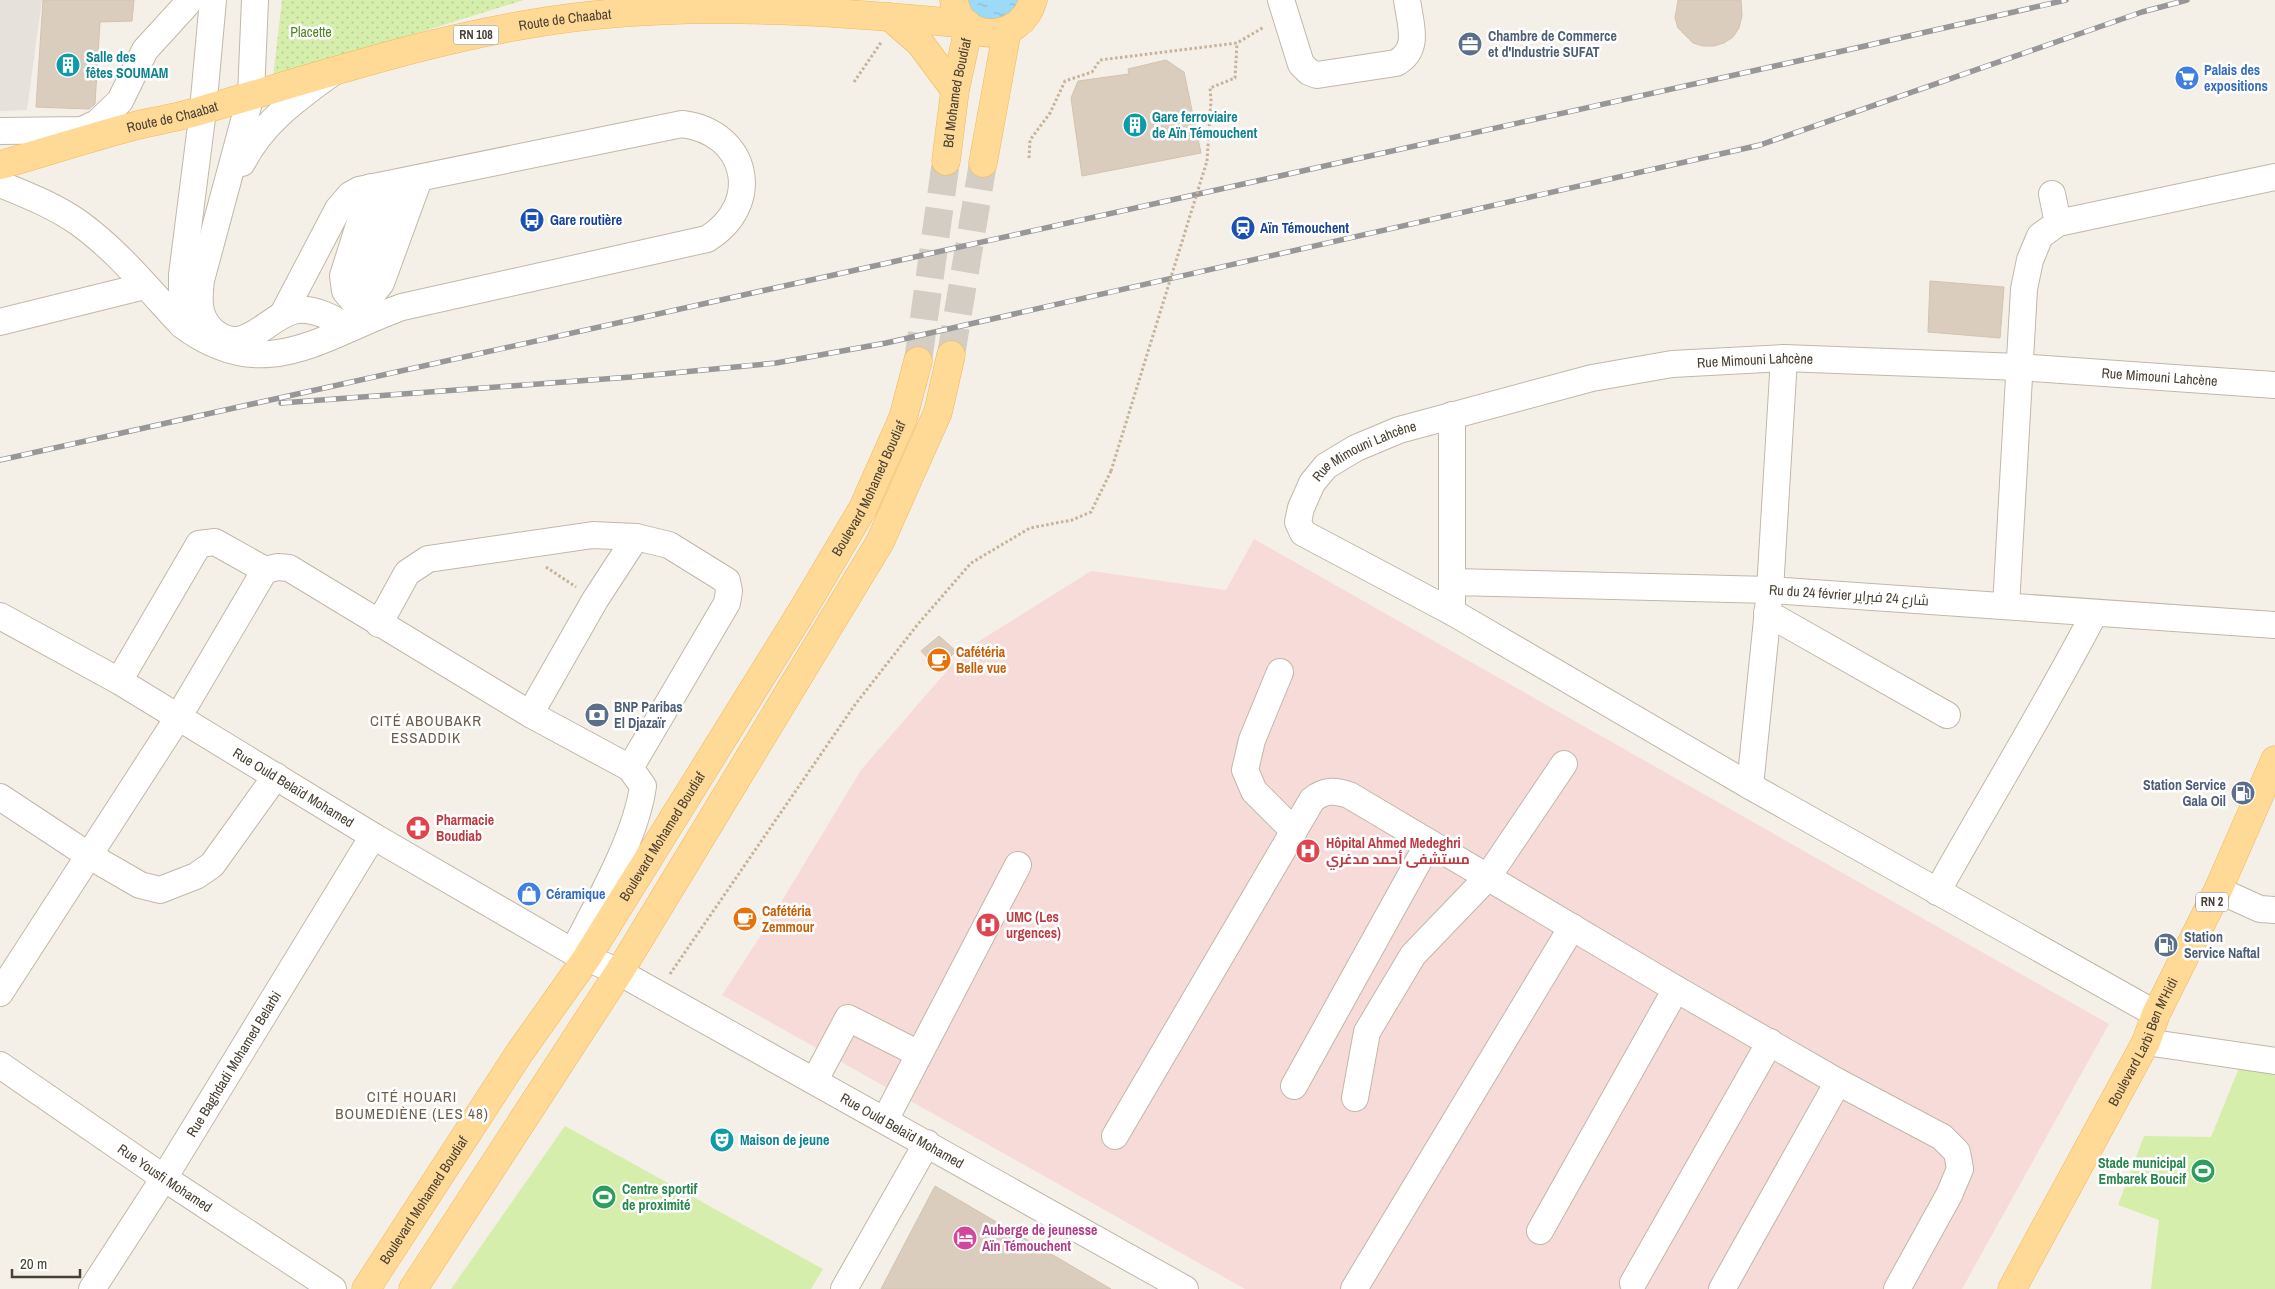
<svg xmlns="http://www.w3.org/2000/svg" width="2275" height="1289" font-family="'Archivo Narrow',Cairo,sans-serif">
	<defs>
		<pattern id="grass-dots" width="8" height="8" patternUnits="userSpaceOnUse" patternTransform="scale(1.25)"><rect width="8" height="8" fill="#d5eeab"/><path d="M2 2h.1M6 6h.1" fill="none" stroke="#b8cd94" stroke-width="1.8" stroke-linecap="round"/></pattern>
		<pattern id="water-ripples" width="26" height="14" patternUnits="userSpaceOnUse" patternTransform="scale(1.25)"><rect width="26" height="14" fill="#9ddaf8"/><path d="M2 4q2-2 4 0t4 0M15 11q2-2 4 0t4 0" fill="none" stroke="#89bcd5"/></pattern>
	</defs>
	<rect width="100%" height="100%" fill="#f5f0e7"/>
	<path fill="#e7e1dc" d="M0 0H42L27 110 0 111Z"/>
	<path fill="#f7dbd9" d="M1254 539 2109 1024 1962 1289H1245L722 995 763 932 861 770 965 650 1091 571 1226 590Z"/>
	<path fill="url(#grass-dots)" d="M282 0H524L273 78Z"/>
	<path fill="#d5eeab" d="M2241 1063 2275 1068V1289H2151L2159 1220 2118 1205 2144 1136 2211 1137Z
		M565 1126 823 1269 811 1289H451Z"/>
	<path fill="url(#water-ripples)" d="M964 0H1023L1017 16 980 24Z"/>
	<path fill="#dbcdbe" stroke="#d4c2ad" d="M43 0H134L132 21 100 22 95 104 89 109 36 107Z
		M1678 0H1741L1742 16 1739 28 1733 37 1724 43 1714 46H1703L1693 43 1678 28 1675 18Z
		M1166 60 1184 72 1201 153 1082 176 1071 98 1078 81 1129 74 1128 69Z
		M1930 281 2004 287 2000 338 1928 332Z
		M939 636 956 651 938 669 921 651Z
		M935 1186 1111 1289H881Z"/>
	<g fill="none" stroke-linecap="round" stroke-linejoin="round">
		<path stroke="#d3cdc3" stroke-width="28" stroke-dasharray="28 14" stroke-linecap="butt" d="M951 355 983 163
			M918 361 946 161"/>
		<defs>
			<g id="minor">
				<path d="M255 0 251 95 201 280C199 298 197 316 212 330 244 360 268 314 297 310 316 308 334 319 350 328"/>
				<path d="M1281 0 1301 64 1309 72 1317 75 1396 63C1421 49 1410 24 1407 0"/>
				<path d="M0 131 82 130 97 123 120 101 145 50 187 4 189 0"/>
				<path d="M242 163C262 123 296 99 332 73"/>
				<path d="M0 184C27 195 55 206 79 223 118 251 149 290 182 325 265 387 321 336 402 307L707 239C764 204 748 132 682 124L359 190 350 195 338 209 283 314"/>
				<path d="M371 187 343 276 345 291 356 304 370 297 381 283 419 179"/>
				<path d="M2052 194 2058 223"/>
				<path d="M365 277 397 183"/>
				<path d="M182 312V275L203 110 213 0"/>
				<path d="M0 322 145 286"/>
				<path d="M1452 415V582"/>
				<path d="M2006 606 2024 289 2030 260 2040 236 2058 223 2275 177"/>
				<path d="M1452 612V582L1770 590 2275 625"/>
				<path d="M1767 613 1947 715"/>
				<path id="s1" d="M0 616 119 681 373 836 573 952 619 972 1185 1289"/>
				<path d="M379 624 407 573 428 559 593 535 636 537 669 545 727 581 729 591 727 603 630 768 643 786C636 838 597 904 573 952"/>
				<path d="M1280 672 1252 740 1245 770 1254 791 1294 831"/>
				<path d="M119 681 199 544 215 542 265 570 278 567 289 568 530 714 630 768"/>
				<path d="M530 714 595 600 636 537"/>
				<path d="M1750 786 1770 590 1784 358"/>
				<path d="M0 797 88 855 140 885 160 890 196 876 212 865 276 776"/>
				<path d="M2218 890 2260 909 2275 910"/>
				<path d="M1937 892C1989 799 2045 708 2094 614"/>
				<path d="M0 993 179 716 265 570"/>
				<path id="s2" d="M2156 1014 1750 786 1452 612 1303 533 1298 522 1301 508 1312 483 1326 466 1356 448 1399 430 1592 378 1672 364 1784 358 2019 367 2275 385"/>
				<path d="M2146 1042 2275 1061"/>
				<path id="s3" d="M0 1065 164 1178 333 1289"/>
				<path d="M815 1080 848 1018 919 1054"/>
				<path d="M1294 1086 1428 844"/>
				<path d="M1355 1098 1367 1032 1413 955 1487 878 1564 764"/>
				<path d="M885 1120 1018 865"/>
				<path d="M1115 1136 1312 800C1324 790 1334 790 1349 795L1676 989 1838 1082 1942 1137 1957 1152 1960 1169 1949 1195 1897 1289"/>
				<path d="M1540 1231 1676 989"/>
				<path d="M1633 1283 1770 1042"/>
				<path id="s4" d="M92 1289 164 1178 373 836"/>
				<path d="M844 1289 927 1143"/>
				<path d="M1354 1289 1572 927"/>
				<path d="M1722 1289 1838 1082"/>
			</g>
			<g id="major">
				<path d="M954 0C959 44 1021 44 1033 0"/>
				<path d="M890 17 920 43 955 90"/>
				<path id="s5" d="M946 161 955 90 969 26"/>
				<path d="M983 163 1007 31"/>
				<path id="s6" d="M0 165C46 152 92 137 138 125 161 120 184 116 206 109 333 72 463 28 596 15 719 3 844 12 967 24"/>
				<path id="s7" d="M366 1289 520 1052 586 959 802 611 863 508 903 418 918 361"/>
				<path d="M413 1289 623 966 880 542 938 412 951 355"/>
				<path id="s8" d="M2012 1289 2146 1042 2156 1014 2218 890 2275 760"/>
			</g>
		</defs>
		<use href="#minor" stroke="#c2b7a8" stroke-width="28"/>
		<use href="#major" stroke="#f1b859" stroke-width="29"/>
		<path stroke="#c5b298" stroke-width="3" stroke-dasharray="2.5 2.5" stroke-linecap="butt" d="M854 82 882 41
			M1029 158 1030 140 1050 113 1065 81 1092 72 1100 60 1237 43 1264 27
			M1207 161 1211 100 1210 88 1235 78 1237 43
			M546 567 576 587
			M670 974 854 706 918 624 971 563 1030 528 1072 520 1091 512 1111 471"/>
		<use href="#minor" stroke="#fff" stroke-width="26"/>
		<use href="#major" stroke="#ffd996" stroke-width="28"/>
		<defs>
			<path id="rail" d="M281 403 631 377 776 363 886 343 1760 145 2142 12 2187 0
				M0 460 1865 46 2066 0"/>
		</defs>
		<use href="#rail" stroke="#979797" stroke-width="5.5"/>
		<use href="#rail" stroke="#fff" stroke-width="4" stroke-dasharray="11" stroke-linecap="butt"/>
		<path stroke="#c5b298" stroke-width="3" stroke-dasharray="2.5 2.5" stroke-linecap="butt" d="M1111 471 1207 161"/>
	</g>
	<defs>
		<symbol id="office-disc" viewBox="-11 -11 22 22"><circle r="9.5" fill="#5c6f8a" stroke="#fff"/><path d="M-6-3h4V-5.5h4V-3h4V5H-6ZM-1-4.5V-3h2v-1.5ZM-6 0V1H6V0Z" fill="#fff"/></symbol>
		<symbol id="building-disc" viewBox="-11 -11 22 22"><circle r="9.5" fill="#0f9aa8" stroke="#fff"/><path d="M-4-6H4V6H1V3H-1V6H-4ZM-2.5-4.3h1.7v1.8h-1.7ZM.8-4.3h1.7v1.8H.8ZM-2.5-1h1.7V.8h-1.7ZM.8-1h1.7V.8H.8Z" fill="#fff"/></symbol>
		<symbol id="supermarket-disc" viewBox="-11 -11 22 22"><circle r="9.5" fill="#3f7fe0" stroke="#fff"/><path d="M-6-5.5h2.5l.6 2H6L4.5 2H-2.5L-4.4-4H-6ZM-1.5 3.2a1.3 1.3 0 1 0 .1 0ZM3 3.2a1.3 1.3 0 1 0 .1 0Z" fill="#fff"/></symbol>
		<symbol id="bus-disc" viewBox="-11 -11 22 22"><circle r="9.5" fill="#1a4fb4" stroke="#fff"/><path d="M-5-6H5V4H4V6H2V4H-2V6H-4V4H-5ZM-3.5-4V0h7V-4ZM-3.5 1.2v1.5H-2V1.2ZM2 1.2v1.5H3.5V1.2Z" fill="#fff"/></symbol>
		<symbol id="station-disc" viewBox="-11 -11 22 22"><circle r="9.5" fill="#1a4fb4" stroke="#fff"/><path d="M-3-6H3Q5-6 5-4V2Q5 4 3 4L4.5 6H3L1.5 4h-3L-3 6H-4.5L-3 4Q-5 4-5 2V-4Q-5-6-3-6ZM-3.5-4v3h7v-3ZM-3.5 1v1.5H-2V1ZM2 1v1.5H3.5V1Z" fill="#fff"/></symbol>
		<symbol id="cafe-disc" viewBox="-11 -11 22 22"><circle r="9.5" fill="#e8710a" stroke="#fff"/><path d="M-5.5-4.5H6V0H3Q3 3.5 0 3.5H-2.5Q-5.5 3.5-5.5 0ZM3-3.2v2h1.7v-2ZM-6 4.5H4V6H-6Z" fill="#fff"/></symbol>
		<symbol id="bank-disc" viewBox="-11 -11 22 22"><circle r="9.5" fill="#5c6f8a" stroke="#fff"/><path d="M-6-4H6V4H-6ZM0-2.3a2.3 2.3 0 1 0 0 4.6a2.3 2.3 0 1 0 0-4.6Z" fill="#fff"/></symbol>
		<symbol id="fuel-disc" viewBox="-11 -11 22 22"><circle r="9.5" fill="#5c6f8a" stroke="#fff"/><path d="M-5.5-6h7V0h2V4h1.3V-2.5L3-4.5l.8-.8L6-3V5H2.5V1h-1V6h-7ZM-4.2-4.7v3.2H.2V-4.7Z" fill="#fff"/></symbol>
		<symbol id="pharmacy-disc" viewBox="-11 -11 22 22"><circle r="9.5" fill="#e0444e" stroke="#fff"/><path d="M-2-6h4v4h4v4h-4v4h-4v-4h-4v-4h4Z" fill="#fff"/></symbol>
		<symbol id="hospital-disc" viewBox="-11 -11 22 22"><circle r="9.5" fill="#e0444e" stroke="#fff"/><path d="M-5-5h3v3.5h4V-5h3V5h-3V1.5h-4V5h-3Z" fill="#fff"/></symbol>
		<symbol id="shop-disc" viewBox="-11 -11 22 22"><circle r="9.5" fill="#3f7fe0" stroke="#fff"/><path d="M-5-2.5h2.3a2.7 3.5 0 0 1 5.4 0H5L5.5 6h-11ZM-1.5-2.5h3a1.5 2.3 0 0 0-3 0Z" fill="#fff"/></symbol>
		<symbol id="theatre-disc" viewBox="-11 -11 22 22"><circle r="9.5" fill="#0f9aa8" stroke="#fff"/><path d="M-5-5.5Q0-4 5-5.5V0Q5 5 0 6Q-5 5-5 0ZM-3.3-2.5H-1v1.5H-3.3ZM1-2.5H3.3v1.5H1ZM-2.8 1Q0 5.5 2.8 1Z" fill="#fff"/></symbol>
		<symbol id="stadium-disc" viewBox="-11 -11 22 22"><circle r="9.5" fill="#2e9e5b" stroke="#fff"/><path d="M0-5a6.5 5 0 1 0 0 10a6.5 5 0 1 0 0-10ZM-3.5-1.8h7v3.6h-7Z" fill="#fff"/></symbol>
		<symbol id="hotel-disc" viewBox="-11 -11 22 22"><circle r="9.5" fill="#d1479c" stroke="#fff"/><path d="M-6-4.5h1.5V1H6V5H4.5V3h-9V5H-6ZM-4 0a1.8 1.8 0 1 1 3.6 0ZM.5 0V-2.5h3Q6-2.5 6 0Z" fill="#fff"/></symbol>
	</defs>
	<g fill-rule="evenodd">
		<use href="#office-disc" x="1456" y="30" width="28" height="28"/>
		<use href="#building-disc" x="54" y="51" width="28" height="28"/>
		<use href="#supermarket-disc" x="2173" y="64" width="28" height="28"/>
		<use href="#building-disc" x="1121" y="111" width="28" height="28"/>
		<use href="#bus-disc" x="518" y="206" width="28" height="28"/>
		<use href="#station-disc" x="1229" y="214" width="28" height="28"/>
		<use href="#cafe-disc" x="925" y="646" width="28" height="28"/>
		<use href="#bank-disc" x="583" y="701" width="28" height="28"/>
		<use href="#fuel-disc" x="2229" y="779" width="28" height="28"/>
		<use href="#pharmacy-disc" x="404" y="814" width="28" height="28"/>
		<use href="#hospital-disc" x="1294" y="837" width="28" height="28"/>
		<use href="#shop-disc" x="515" y="880" width="28" height="28"/>
		<use href="#cafe-disc" x="731" y="905" width="28" height="28"/>
		<use href="#hospital-disc" x="974" y="911" width="28" height="28"/>
		<use href="#fuel-disc" x="2152" y="931" width="28" height="28"/>
		<use href="#theatre-disc" x="708" y="1126" width="28" height="28"/>
		<use href="#stadium-disc" x="2189" y="1157" width="28" height="28"/>
		<use href="#stadium-disc" x="590" y="1183" width="28" height="28"/>
		<use href="#hotel-disc" x="951" y="1224" width="28" height="28"/>
	</g>
	<g text-anchor="middle" stroke-width="5" stroke-linejoin="round" paint-order="stroke">
		<g fill="#fff" stroke="#807972" stroke-width="1">
			<rect x="453.5" y="25.5" width="45" height="19" rx="4"/>
			<rect x="2196" y="892.5" width="32" height="19" rx="4"/>
		</g>
		<g font-size="12" font-weight="bold" fill="#494035">
			<text x="476" y="39">RN 108</text>
			<text x="2212" y="906">RN 2</text>
		</g>
		<g font-size="14" fill="#494035" stroke="#fff">
			<text dy="5" stroke="none"><textPath href="#s6" startOffset="584">Route de Chaabat</textPath></text>
			<text dy="5" stroke="none"><textPath href="#s5" startOffset="69">Bd Mohamed Boudiaf</textPath></text>
			<text dy="5" stroke="none"><textPath href="#s6" startOffset="179">Route de Chaabat</textPath></text>
			<text dy="5" stroke="none"><textPath href="#s2" startOffset="1501">Rue Mimouni Lahcène</textPath></text>
			<text dy="5" stroke="none"><textPath href="#s2" startOffset="1906">Rue Mimouni Lahcène</textPath></text>
			<text dy="5" stroke="none"><textPath href="#s2" startOffset="1096">Rue Mimouni Lahcène</textPath></text>
			<text dy="5" stroke="none"><textPath href="#s7" startOffset="946">Boulevard Mohamed Boudiaf</textPath></text>
			<text transform="translate(1849 595) rotate(4)" y="5">Ru du 24 février شارع 24 فبراير</text>
			<text dy="5" stroke="none"><textPath href="#s1" startOffset="340">Rue Ould Belaïd Mohamed</textPath></text>
			<text dy="5" stroke="none"><textPath href="#s7" startOffset="541">Boulevard Mohamed Boudiaf</textPath></text>
			<text dy="5" stroke="none"><textPath href="#s8" startOffset="280">Boulevard Larbi Ben M'Hidi</textPath></text>
			<text dy="5" stroke="none"><textPath href="#s4" startOffset="266">Rue Baghdadi Mohamed Belarbi</textPath></text>
			<text dy="5" stroke="none"><textPath href="#s1" startOffset="1039">Rue Ould Belaïd Mohamed</textPath></text>
			<text dy="5" stroke="none"><textPath href="#s3" startOffset="200">Rue Yousfi Mohamed</textPath></text>
			<text dy="5" stroke="none"><textPath href="#s7" startOffset="106">Boulevard Mohamed Boudiaf</textPath></text>
		</g>
		<g font-size="14" fill="#4d8221" stroke="#fff">
			<text x="311" y="37">Placette</text>
		</g>
		<g font-size="14" font-weight="bold" fill="#4e5e75" stroke="#fff" text-anchor="start">
			<text x="1488" y="41">Chambre de Commerce<tspan x="1488" dy="16">et d'Industrie SUFAT</tspan></text>
			<text x="614" y="712">BNP Paribas<tspan x="614" dy="16">El Djazaïr</tspan></text>
			<text x="2226" y="790" text-anchor="end">Station Service<tspan x="2226" dy="16">Gala Oil</tspan></text>
			<text x="2184" y="942">Station<tspan x="2184" dy="16">Service Naftal</tspan></text>
		</g>
		<g font-size="14" font-weight="bold" fill="#0d838f" stroke="#fff" text-anchor="start">
			<text x="86" y="62">Salle des<tspan x="86" dy="16">fêtes SOUMAM</tspan></text>
			<text x="1152" y="122">Gare ferroviaire<tspan x="1152" dy="16">de Aïn Témouchent</tspan></text>
			<text x="740" y="1145">Maison de jeune</text>
		</g>
		<g font-size="14" font-weight="bold" fill="#366cbe" stroke="#fff" text-anchor="start">
			<text x="2204" y="75">Palais des<tspan x="2204" dy="16">expositions</tspan></text>
			<text x="546" y="899">Céramique</text>
		</g>
		<g font-size="14" font-weight="bold" fill="#164399" stroke="#fff" text-anchor="start">
			<text x="550" y="225">Gare routière</text>
			<text x="1260" y="233">Aïn Témouchent</text>
		</g>
		<g font-size="14" font-weight="bold" fill="#c56008" stroke="#fff" text-anchor="start">
			<text x="956" y="657">Cafétéria<tspan x="956" dy="16">Belle vue</tspan></text>
			<text x="762" y="916">Cafétéria<tspan x="762" dy="16">Zemmour</tspan></text>
		</g>
		<g font-size="14" font-weight="bold" fill="#be3a42" stroke="#fff" text-anchor="start">
			<text x="436" y="825">Pharmacie<tspan x="436" dy="16">Boudiab</tspan></text>
			<text x="1326" y="848">Hôpital Ahmed Medeghri<tspan x="1326" dy="16">مستشفى أحمد مدغري</tspan></text>
			<text x="1006" y="922">UMC (Les<tspan x="1006" dy="16">urgences)</tspan></text>
		</g>
		<g font-size="14" font-weight="bold" fill="#27864d" stroke="#fff" text-anchor="end">
			<text x="2186" y="1168">Stade municipal<tspan x="2186" dy="16">Embarek Boucif</tspan></text>
			<text x="622" y="1194" text-anchor="start">Centre sportif<tspan x="622" dy="16">de proximité</tspan></text>
		</g>
		<g font-size="14" font-weight="bold" fill="#b23c85" stroke="#fff" text-anchor="start">
			<text x="982" y="1235">Auberge de jeunesse<tspan x="982" dy="16">Aïn Témouchent</tspan></text>
		</g>
		<g font-size="15" letter-spacing="1" fill="#6d5d4b" stroke="#fff">
			<text x="426" y="726">CITÉ ABOUBAKR<tspan x="426" dy="17">ESSADDIK</tspan></text>
			<text x="412" y="1102">CITÉ HOUARI<tspan x="412" dy="17">BOUMEDIÈNE (LES 48)</tspan></text>
		</g>
	</g>
	<path d="M12 1269v8h68v-8" fill="none" stroke="#494035" stroke-width="2.5"/>
	<text x="20" y="1269" font-size="15" fill="#494035" stroke="#ffffff" stroke-width="4" paint-order="stroke">20 m</text>
</svg>
